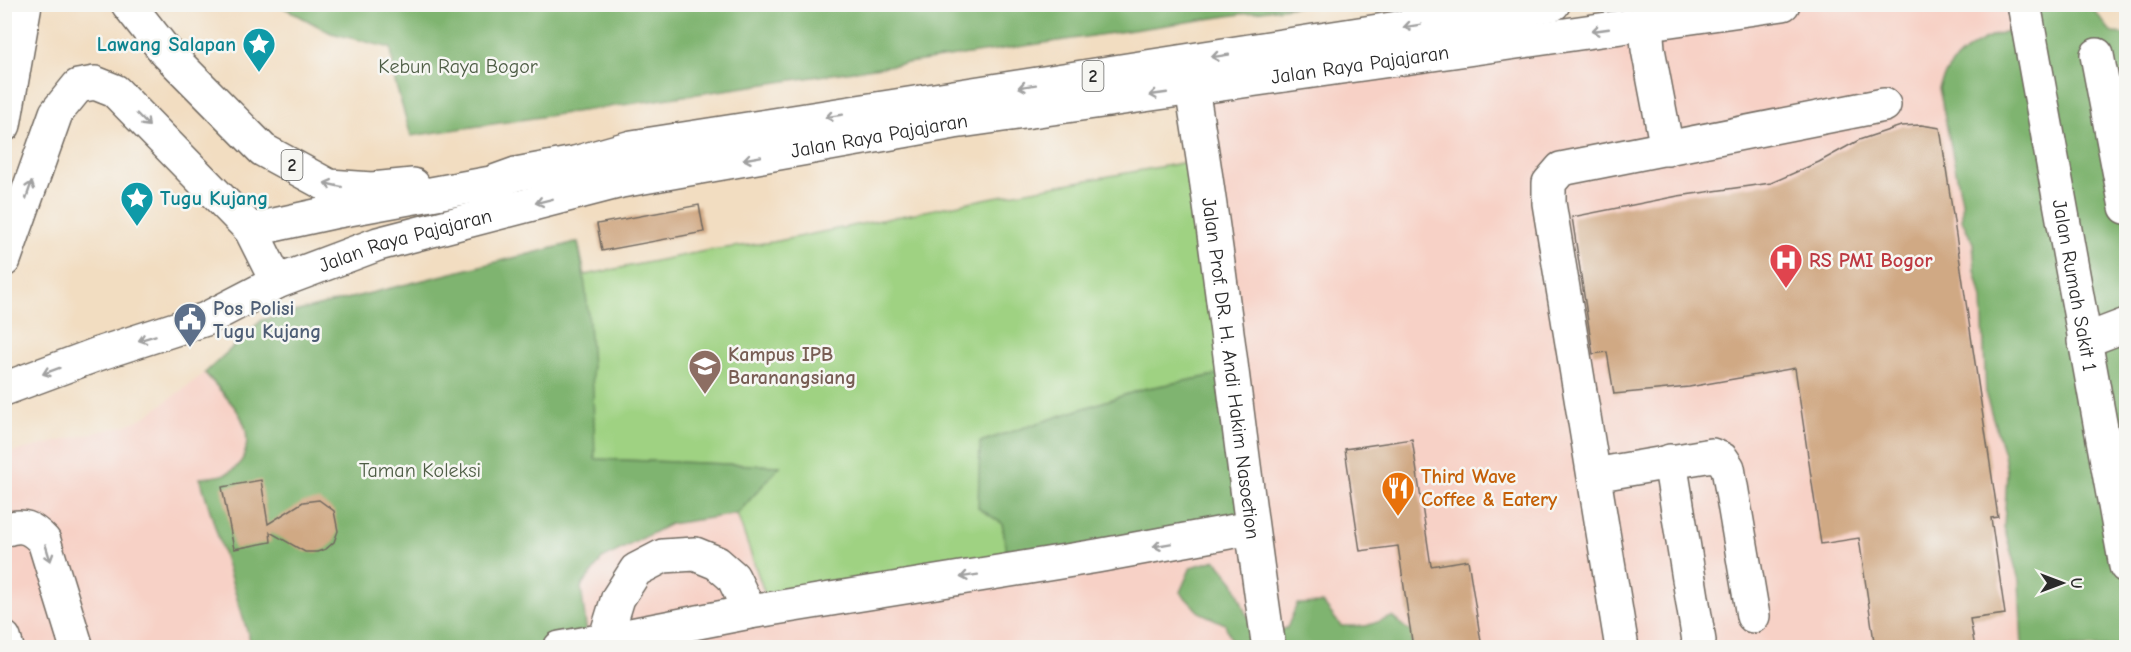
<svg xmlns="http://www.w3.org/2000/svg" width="2131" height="652" font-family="'Comic Neue',sans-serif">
	<rect width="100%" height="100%" fill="#f6f6f2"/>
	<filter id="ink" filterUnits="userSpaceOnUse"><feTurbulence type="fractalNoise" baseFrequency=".0167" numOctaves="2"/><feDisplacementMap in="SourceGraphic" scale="12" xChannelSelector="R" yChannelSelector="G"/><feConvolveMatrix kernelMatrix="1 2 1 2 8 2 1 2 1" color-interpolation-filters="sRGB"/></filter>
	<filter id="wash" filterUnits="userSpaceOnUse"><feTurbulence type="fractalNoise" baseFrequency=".008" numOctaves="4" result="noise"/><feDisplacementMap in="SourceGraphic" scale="24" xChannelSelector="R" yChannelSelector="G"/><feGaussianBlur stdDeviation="1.35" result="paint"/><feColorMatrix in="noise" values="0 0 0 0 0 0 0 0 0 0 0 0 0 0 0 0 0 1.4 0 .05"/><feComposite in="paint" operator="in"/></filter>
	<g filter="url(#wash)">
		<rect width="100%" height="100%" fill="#f2ddc1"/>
		<path fill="#f7d1c6" d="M1784 5H2024L2126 647H5L4 454 124 426 145 417 205 373 262 320 578 242 585 275 710 250 773 242 994 197 1202 160 1192 89Z"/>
		<path fill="#9fd282" stroke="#657e56" stroke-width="1.5" d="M1204 159 1232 372 1143 389 980 442 1002 523 1010 570 770 609 737 514 780 466 595 459 247 431 239 412 205 373 262 320 578 242 585 275 710 250 773 242 994 197Z"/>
		<path fill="#7fb470" stroke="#55704e" stroke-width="1.5" d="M279 5V4L1303 5 411 136 395 82 391 48 331 33Z
			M2022 5H2090L2112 33 2126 34V647H2022L2019 580 2004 527 2007 473 2004 454 1986 396 1982 299 1975 270 1973 243 1962 220V201L1939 88C1950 55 1978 40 2010 30Z
			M578 242C592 313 593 387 595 459L780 466 737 514 670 524 602 559 581 587 588 642 606 648 252 647 200 478C210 477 219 477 228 473 251 461 251 431 238 412 229 398 216 385 205 373L262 320Z
			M1232 372 1251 528 1010 570 1002 523 978 508 980 442 1143 389Z
			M1216 560 1234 582 1245 612 1263 636 1287 628 1297 604 1323 603 1341 626H1366L1392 617 1413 634 1411 647H1234L1225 624 1199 612 1180 592 1191 567Z"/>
		<g id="blocks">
			<path fill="#d0a984" d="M1921 125 1940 128 1998 517 1991 518 2005 614 1970 619 1975 648H1875L1859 538 1821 544 1795 368 1689 387 1614 394 1607 352 1593 354 1572 217 1678 196 1771 183 1819 162 1859 140 1901 126Z
				M699 205 704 232 602 251 597 224Z
				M1412 439 1431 566 1468 560 1482 648H1413L1398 546 1360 551 1345 449Z
				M261 480 268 524 303 502 319 500 334 511 338 531 334 542 326 549 317 552H305L270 532 271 542 234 549 222 487Z"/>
		</g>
	</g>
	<g filter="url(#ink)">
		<use href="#blocks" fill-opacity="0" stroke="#716960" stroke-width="1.5"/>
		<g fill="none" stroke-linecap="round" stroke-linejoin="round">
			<defs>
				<g id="minor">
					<path id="s1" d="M2024 4 2126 566"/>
					<path d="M1646 23 1648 49 1667 149"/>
					<path d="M2097 55 2126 207"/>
					<path id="s2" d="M1192 89C1223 274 1241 462 1269 648"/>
					<path d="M2084 341 2126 325"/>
					<path d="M1670 461 1699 641 1697 648"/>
					<path d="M1594 475 1712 455 1722 459 1728 468 1753 616"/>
					<path d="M4 530C23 523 32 528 44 541L77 648"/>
					<path d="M4 638 7 648"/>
					<path d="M560 648 605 640 618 598 636 570 663 556 695 554 717 563 733 577 750 612"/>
					<path d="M606 648 605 640 750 612 1097 556 1251 528"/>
					<path d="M1622 648 1549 203V183L1561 169 1884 105"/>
				</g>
				<path id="major" d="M128 4 165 51 263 150 329 186 372 189 413 185
					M4 125 25 4"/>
				<g id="highway">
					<path d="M251 230 338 211 491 183 516 174 575 163 632 147 1553 4"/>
					<path d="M4 260 56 113 78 86 95 83 115 91 251 230 277 282"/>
					<path id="s3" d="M4 389 98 354 206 319 277 282 378 244 621 181 954 122 1783 4"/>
				</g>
			</defs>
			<use href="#minor" stroke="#716960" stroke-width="36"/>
			<use href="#major" stroke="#716960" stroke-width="36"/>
			<use href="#highway" stroke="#716960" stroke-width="36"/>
			<use href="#minor" stroke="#fff" stroke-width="33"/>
			<use href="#major" stroke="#fff" stroke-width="33"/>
			<use href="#highway" stroke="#fff" stroke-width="33"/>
		</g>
		<defs><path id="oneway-shaft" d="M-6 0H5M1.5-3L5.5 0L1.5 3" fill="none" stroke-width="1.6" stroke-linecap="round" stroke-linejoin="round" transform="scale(1.5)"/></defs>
		<g stroke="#a0a0a0">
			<use href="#oneway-shaft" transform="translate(1412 26) rotate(171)"/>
			<use href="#oneway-shaft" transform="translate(1600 30) rotate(172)"/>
			<use href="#oneway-shaft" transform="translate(1220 56) rotate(171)"/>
			<use href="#oneway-shaft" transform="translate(1027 86) rotate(171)"/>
			<use href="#oneway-shaft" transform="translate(1158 94) rotate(172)"/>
			<use href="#oneway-shaft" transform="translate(834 116) rotate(171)"/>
			<use href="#oneway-shaft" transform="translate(143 120) rotate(46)"/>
			<use href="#oneway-shaft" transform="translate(752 158) rotate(170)"/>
			<use href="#oneway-shaft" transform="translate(333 185) rotate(-167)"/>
			<use href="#oneway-shaft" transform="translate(29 190) rotate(-71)"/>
			<use href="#oneway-shaft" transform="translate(544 201) rotate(166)"/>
			<use href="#oneway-shaft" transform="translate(147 338) rotate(163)"/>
			<use href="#oneway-shaft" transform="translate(51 371) rotate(160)"/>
			<use href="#oneway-shaft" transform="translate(1162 545) rotate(170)"/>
			<use href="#oneway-shaft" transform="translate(48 553) rotate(73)"/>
			<use href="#oneway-shaft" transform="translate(969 576) rotate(171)"/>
		</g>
	</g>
	<defs>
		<symbol id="sight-pin" viewBox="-11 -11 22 30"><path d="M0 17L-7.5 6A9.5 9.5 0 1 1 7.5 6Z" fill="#0f9aa8" stroke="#f6f6f2"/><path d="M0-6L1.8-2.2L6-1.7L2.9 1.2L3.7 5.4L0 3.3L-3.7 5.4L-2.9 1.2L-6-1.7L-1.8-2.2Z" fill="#fff"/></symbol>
		<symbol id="hospital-pin" viewBox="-11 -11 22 30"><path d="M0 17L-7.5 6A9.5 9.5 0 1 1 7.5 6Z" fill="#e0444e" stroke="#f6f6f2"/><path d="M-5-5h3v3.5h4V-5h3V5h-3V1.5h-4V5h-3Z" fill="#fff"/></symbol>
		<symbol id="civic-pin" viewBox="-11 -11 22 30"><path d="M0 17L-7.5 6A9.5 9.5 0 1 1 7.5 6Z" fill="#5c6f8a" stroke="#f6f6f2"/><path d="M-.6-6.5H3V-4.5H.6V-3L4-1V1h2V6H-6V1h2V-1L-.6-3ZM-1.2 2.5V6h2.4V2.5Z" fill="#fff"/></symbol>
		<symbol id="university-pin" viewBox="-11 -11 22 30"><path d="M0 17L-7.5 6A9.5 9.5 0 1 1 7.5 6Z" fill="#8d6e63" stroke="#f6f6f2"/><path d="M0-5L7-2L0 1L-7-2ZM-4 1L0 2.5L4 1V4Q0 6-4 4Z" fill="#fff"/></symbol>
		<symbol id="restaurant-pin" viewBox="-11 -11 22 30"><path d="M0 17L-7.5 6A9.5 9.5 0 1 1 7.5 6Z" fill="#e8710a" stroke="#f6f6f2"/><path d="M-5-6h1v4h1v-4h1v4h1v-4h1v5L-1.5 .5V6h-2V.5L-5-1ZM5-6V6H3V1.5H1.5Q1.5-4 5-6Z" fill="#fff"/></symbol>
	</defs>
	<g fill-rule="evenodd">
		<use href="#sight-pin" x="240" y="25" width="38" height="52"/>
		<use href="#sight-pin" x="118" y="179" width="38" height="52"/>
		<use href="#hospital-pin" x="1767" y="241" width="38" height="52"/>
		<use href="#civic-pin" x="171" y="300" width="38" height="52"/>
		<use href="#university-pin" x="686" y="347" width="38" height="52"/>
		<use href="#restaurant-pin" x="1379" y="469" width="38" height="52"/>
	</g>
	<g text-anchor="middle" stroke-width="5" stroke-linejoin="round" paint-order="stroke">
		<g fill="#f6f6f2" stroke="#686867" stroke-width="1.5">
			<rect x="1082.5" y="61" width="21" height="30" rx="4.5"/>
			<rect x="281.5" y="150" width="21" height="30" rx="4.5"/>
		</g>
		<g font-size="18" font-weight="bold" fill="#2b2b2b">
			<text x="1093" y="82">2</text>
			<text x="292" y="171">2</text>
		</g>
		<g font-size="20" font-weight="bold" fill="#0d838f" stroke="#f6f6f2" text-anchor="end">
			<text x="236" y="51">Lawang Salapan</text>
			<text x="160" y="205" text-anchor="start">Tugu Kujang</text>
		</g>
		<g font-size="20" fill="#2b2b2b" stroke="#f6f6f2">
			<text dy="7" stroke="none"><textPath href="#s3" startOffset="1401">Jalan Raya Pajajaran</textPath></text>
			<text dy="7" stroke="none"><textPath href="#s3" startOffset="915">Jalan Raya Pajajaran</textPath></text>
			<text dy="7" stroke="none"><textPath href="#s3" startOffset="429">Jalan Raya Pajajaran</textPath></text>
			<text dy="7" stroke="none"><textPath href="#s1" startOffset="286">Jalan Rumah Sakit 1</textPath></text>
			<text dy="7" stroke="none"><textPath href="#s2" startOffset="282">Jalan Prof. DR. H. Andi Hakim Nasoetion</textPath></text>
		</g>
		<g font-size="20" fill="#4e5d45" stroke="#f6f6f2">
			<text x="458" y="73">Kebun Raya Bogor</text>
			<text x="420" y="477">Taman Koleksi</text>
		</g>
		<g font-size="20" font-weight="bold" fill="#be3a42" stroke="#f6f6f2" text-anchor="start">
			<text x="1809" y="267">RS PMI Bogor</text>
		</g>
		<g font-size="20" font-weight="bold" fill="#4e5e75" stroke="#f6f6f2" text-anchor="start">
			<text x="213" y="315">Pos Polisi<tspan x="213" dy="23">Tugu Kujang</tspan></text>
		</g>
		<g font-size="20" font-weight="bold" fill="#785e54" stroke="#f6f6f2" text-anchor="start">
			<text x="728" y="361">Kampus IPB<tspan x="728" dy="23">Baranangsiang</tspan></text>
		</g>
		<g font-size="20" font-weight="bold" fill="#c56008" stroke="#f6f6f2" text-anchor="start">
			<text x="1421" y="483">Third Wave<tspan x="1421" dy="23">Coffee &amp; Eatery</tspan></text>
		</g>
	</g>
	<rect width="2131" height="652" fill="none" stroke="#f6f6f2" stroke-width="24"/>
	<g transform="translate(2062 583) rotate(90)" stroke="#f6f6f2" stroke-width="4.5" paint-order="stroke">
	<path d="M0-4.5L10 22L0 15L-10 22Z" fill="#2b2b2b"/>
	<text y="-9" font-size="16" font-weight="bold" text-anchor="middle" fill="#2b2b2b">U</text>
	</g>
</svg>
